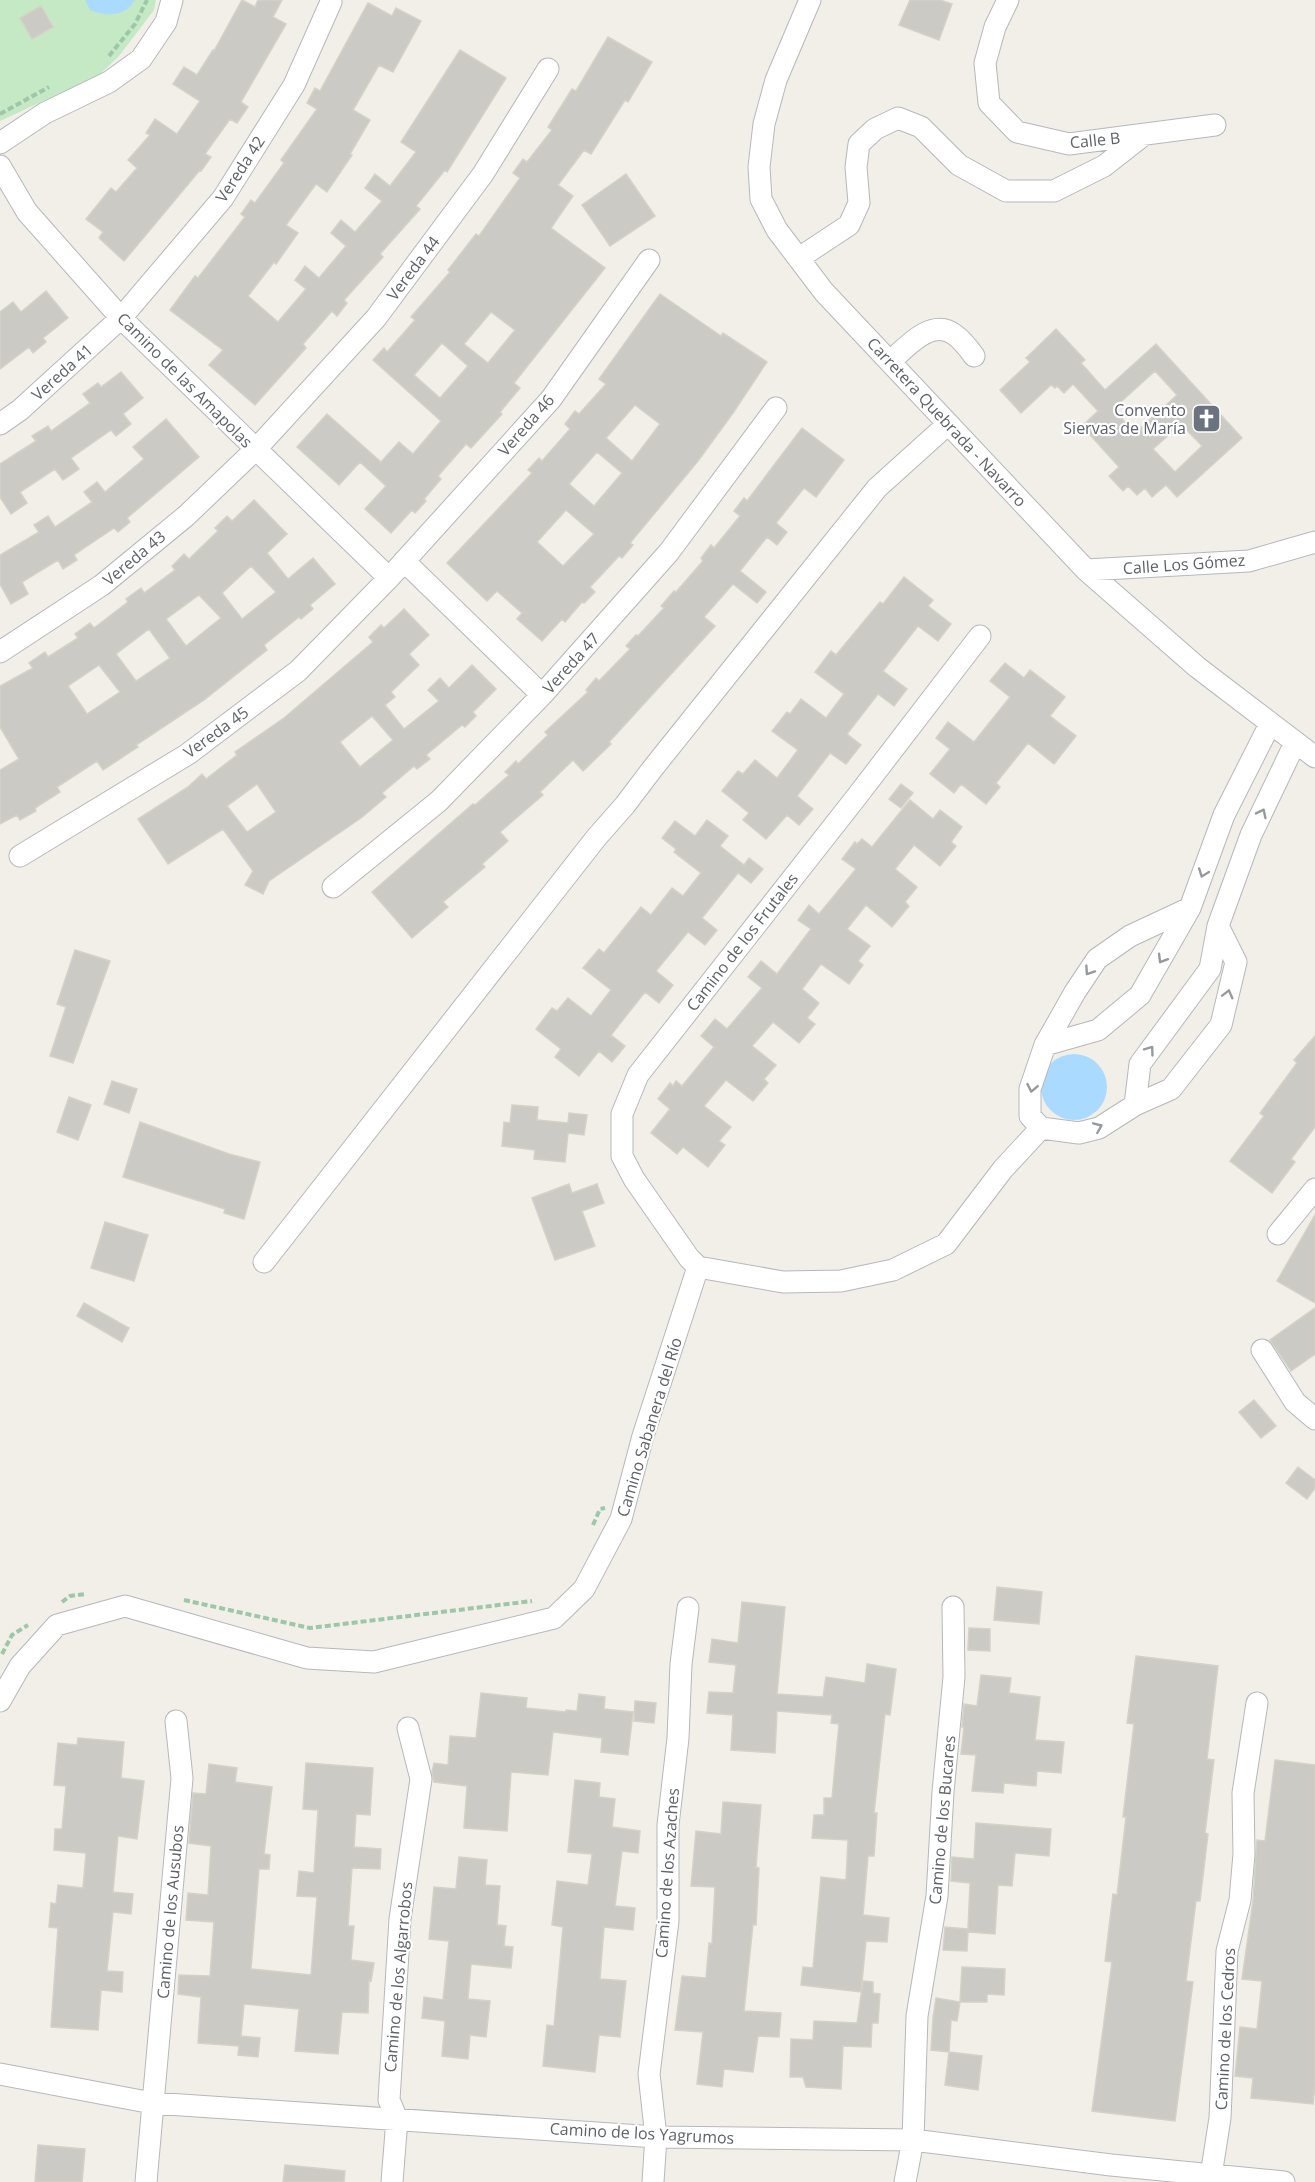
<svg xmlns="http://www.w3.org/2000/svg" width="1315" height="2182" font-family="'Open Sans',sans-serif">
	<rect width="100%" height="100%" fill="#f1efe8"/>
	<path fill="#c5e8c5" d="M0 0H156L154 10 119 56 99 75 0 121Z"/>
	<path fill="#aadaff" d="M85 0H135C124 18 107 16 90 10Z
		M1041 1087a33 33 0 1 1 66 0a33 33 0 1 1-66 0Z"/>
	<path fill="#cccac5" stroke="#d6d1c6" stroke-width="1.5" fill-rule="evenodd" d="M242 0 255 7 258 0H282L273 17 286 24 241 102 248 107 237 123 230 119 205 154 211 157 201 171 200 170 124 261 99 238 103 232 86 219 111 188 116 192 137 168 128 160 150 135 146 133 155 119 177 134 200 101 173 84 184 67 197 75 213 50 214 51Z
		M910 0H940L952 4 939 40 899 25Z
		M368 3 392 16 396 8 421 21 393 72 379 65 353 110 370 120 350 154 352 155 327 192 316 184 286 225 298 233 276 264 274 262 248 296 278 322 306 289 295 280 305 266 319 278 346 246 331 233 341 220 355 232 382 201 365 188 375 174 390 186 416 152 401 142 460 50 506 78 447 172 445 170 416 206 420 209 380 254 383 257 344 300 347 303 337 316 332 311 303 344 306 348 255 405 209 365 223 350 170 310 195 276 198 278 245 217 241 214 251 200 255 203 284 163 281 160 317 109 307 103 315 88 320 91Z
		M41 6 53 27 32 39 20 18Z
		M608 37 652 62 628 102 625 100 591 154 584 150 558 185 573 196 551 228 605 268 514 383 520 388 500 412 502 414 471 448 466 444 438 476 441 479 424 499 426 501 415 513 412 510 391 533 365 509 386 486 360 462 339 485 297 447 327 414 381 462 399 442 413 454 441 421 373 360 384 348 387 352 415 320 411 317 450 272 448 270 476 234 479 236 520 178 513 173 523 159 527 162 552 130 548 127 572 89 576 91ZM491 312 515 330 488 363 464 344ZM442 343 468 366 440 398 414 375Z
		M626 174 655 216 610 246 582 205Z
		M46 291 68 318 43 338 46 342 33 353 29 347 0 369V312L13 302 21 312Z
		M660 294 721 336 723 333 767 362 733 413 698 461 630 543 633 545 622 558 619 556 590 587 595 592 584 603 582 602 565 622 562 619 542 641 517 619 522 613 497 591 487 601 447 563 532 473 528 470 539 458 542 461 570 429 565 424 575 411 579 414 606 384 599 379ZM635 405 660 424 632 461 606 438ZM597 452 622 473 594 506 569 484ZM566 510 594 534 563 566 537 542Z
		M1056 329 1085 360 1081 363 1105 390 1156 344 1242 438 1177 497 1166 485 1152 497 1145 488 1137 495 1128 486 1123 491 1109 476 1119 467 1082 426 1098 411 1073 384 1064 393 1057 386 1055 388 1051 385 1021 413 1000 390 1030 362 1026 358ZM1155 371 1177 395 1135 433 1113 409ZM1181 424 1202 446 1175 472 1153 449Z
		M121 372 143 398 123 414 131 424 116 436 111 430 71 458 79 469 63 480 55 469 20 492 27 503 11 514 0 497V464L36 441 32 436 48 426 51 431 90 403 83 394 98 383 101 387Z
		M166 419 199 457 127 518 130 522 118 532 114 528 74 555 77 560 63 569 58 560 22 582 28 594 11 604 0 584V555L39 532 34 525 48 516 55 527 92 502 84 492 97 482 105 492 144 459 133 447Z
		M802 428 844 460 816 497 804 488 776 523 787 532 777 545 767 537 740 571 766 592 757 603 733 584 704 617 715 626 609 742 611 744 583 771 573 760 540 792 543 795 500 832 508 841 482 864 485 867 443 902 448 907 412 938 372 892 473 804 475 805 509 775 505 772 516 761 518 764 548 735 545 732 588 692 586 690 596 678 599 681 630 649 626 646 636 635 638 636 664 608 661 606 674 591 676 592 703 561 701 558 711 545 714 548 740 516 734 511 744 498 747 501Z
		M254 500 287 534 267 553 288 579 313 558 335 584 310 605 313 609 301 619 299 617 264 645 267 650 204 700 136 745 138 747 103 770 97 761 57 787 60 792 35 808 36 811 20 820 17 815 0 824V770L19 759 0 727V686L33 668 29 663 45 652 48 657 78 638 75 634 90 623 94 628 128 602 126 599 141 588 144 593 175 570 172 566 184 554 189 559 218 531 215 528 227 516 232 521ZM251 566 276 592 242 619 222 593ZM199 595 221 618 186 646 166 619ZM149 629 170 658 136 681 116 654ZM99 665 120 692 87 714 68 686Z
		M904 577 933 600 928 606 951 624 938 641 918 626 883 671 907 689 894 706 878 694 847 734 861 745 846 764 830 753 797 796 813 809 799 825 787 815 766 839 743 820 749 813 722 791 738 771 743 774 755 760 777 778 798 750 772 731 787 712 790 714 801 699 826 718 844 694 815 672 831 651 836 655 880 602 883 604Z
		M404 609 429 635 409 654 419 665 391 692 395 697 385 705 404 729 439 701 428 690 440 678 449 688 472 665 496 689 473 712 476 716 465 727 462 725 426 755 430 759 417 769 414 766 382 793 386 797 361 818 269 881 263 894 245 885 253 871 223 829 168 864 138 819 188 787 202 774 206 779 237 755 235 752 284 718 373 642 369 637 381 625 384 628ZM372 716 393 740 360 767 340 742ZM257 784 276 812 247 832 227 806Z
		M1005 663 1024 678 1030 670 1065 697 1050 716 1076 736 1054 764 1028 743 996 783 1000 787 986 804 961 784 954 793 930 774 950 749 936 738 948 722 974 742 1010 697 990 681Z
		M901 784 913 793 901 808 889 799Z
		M910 800 933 819 940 810 962 827 951 842 956 846 940 866 914 845 895 869 917 887 905 902 909 906 892 927 866 905 847 929 870 946 858 961 863 965 849 984 821 964 802 989 819 1003 807 1018 815 1024 799 1043 773 1022 752 1046 776 1065 764 1079 768 1083 753 1101 726 1080 704 1106 731 1127 719 1141 725 1145 708 1167 683 1147 677 1154 651 1133 670 1109 658 1099 670 1083 673 1086 676 1081 682 1086 714 1047 701 1036 715 1019 727 1029 762 988 748 977 761 961 777 974 811 929 798 920 809 905 819 914 856 869 842 859 855 842 857 844 862 839 872 847Z
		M707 820 728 836 720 846 744 865 749 858 763 869 751 883 738 873 702 918 717 930 705 945 688 932 656 971 673 985 659 1003 645 992 611 1035 625 1046 612 1062 599 1051 579 1076 555 1057 561 1049 536 1029 552 1008 557 1011 568 998 591 1016 611 990 583 968 599 949 604 953 641 907 651 915 672 888 683 896 701 873 674 852 676 849 662 838 675 821 695 836Z
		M75 950 110 961 73 1063 50 1056 66 1007 57 1004Z
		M1315 1036V1127L1291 1159 1295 1162 1272 1193 1230 1161 1264 1116 1260 1113 1297 1063 1294 1060Z
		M112 1081 137 1089 129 1113 104 1104Z
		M69 1097 91 1105 78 1140 57 1132Z
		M512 1105 538 1107 537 1120 568 1123 569 1113 587 1115 584 1135 568 1133 565 1162 534 1159 535 1150 502 1146 504 1122 510 1123Z
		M140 1122 229 1154 260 1162 244 1219 224 1213 225 1209 123 1177Z
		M569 1184 572 1193 597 1184 604 1203 582 1211 595 1246 555 1260 532 1198Z
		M1315 1215V1303L1277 1281Z
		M105 1222 148 1235 134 1281 91 1268Z
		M84 1303 129 1328 122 1342 77 1316Z
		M1315 1308V1354L1291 1371 1270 1340Z
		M1254 1400 1276 1426 1261 1438 1239 1412Z
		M1298 1467 1315 1480V1488L1307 1499 1286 1483Z
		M997 1587 1042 1592 1039 1624 994 1620Z
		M742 1602 785 1607 777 1694 823 1697 826 1677 865 1683 867 1664 896 1669 890 1715 885 1714 874 1813H877L874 1856H868L863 1915 889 1918 887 1942 866 1941 861 1992 801 1985 803 1967 813 1968 821 1877 846 1880 848 1840 812 1838 814 1815H824V1798H832L839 1724 831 1723 832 1715 777 1711 775 1753 731 1750 733 1715 707 1713 709 1692 733 1693 736 1665 709 1662 712 1639 738 1643Z
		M969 1628 990 1629V1651L968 1650Z
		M1136 1656 1218 1666 1207 1759 1214 1760 1205 1833 1208 1834 1200 1901H1196L1186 1981 1193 1982 1175 2121 1092 2111 1112 1962 1105 1961 1113 1894 1117 1895 1126 1817H1123L1134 1724 1127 1723Z
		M981 1675 1011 1678 1009 1693 1040 1697 1035 1740 1064 1742 1061 1773 1037 1771 1036 1786 1004 1783 1003 1793 972 1791 976 1755 961 1754 964 1727H962L964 1704 977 1706Z
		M481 1693 527 1698 526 1708 566 1712V1710L577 1711 579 1694 605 1697 604 1709 633 1712 628 1755 601 1752 602 1738 553 1732 548 1775 511 1772 507 1831 464 1828 467 1786 434 1782 432 1772 434 1763 448 1765 450 1736 476 1738Z
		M635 1701 656 1703 654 1723 634 1721Z
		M78 1738 124 1742 121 1778 144 1781 137 1839 118 1836 113 1892 133 1894 131 1914 113 1912 107 1971 123 1972 122 1992 101 1990 98 2030 51 2027 58 1928 49 1927 51 1903 56 1904 58 1885 83 1888 86 1853 54 1850 55 1829H62L66 1786 54 1785 58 1743 77 1745Z
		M1275 1760 1315 1765V2085L1313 2104 1251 2098 1253 2078 1235 2076 1240 2027 1257 2029 1262 1981 1242 1979 1253 1901 1257 1840 1265 1841Z
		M306 1763 373 1768 370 1815 356 1814 354 1847 381 1849 380 1869 352 1868 348 1926H354L351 1960 374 1963 371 1981 369 1980 368 2013 342 2012 338 2054 295 2051 299 2009 244 2004 241 2036 260 2038 258 2057 238 2055 239 2046 198 2043 201 1997 178 1994 179 1975 210 1976 214 1922 186 1920 188 1893 208 1895 211 1846 189 1843 193 1793 206 1794 209 1764 237 1768 235 1782 272 1787 264 1854 270 1855 269 1869H259L251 1969 311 1975 317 1897 297 1896 299 1871 314 1873 318 1810 303 1809Z
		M575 1780 600 1783 599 1797 615 1799 612 1827 640 1831 638 1853 622 1851 615 1906 635 1908 633 1930 604 1927 600 1979 626 1981 620 2037 599 2035 595 2072 543 2066 547 2025 554 2026 563 1927 552 1925 557 1881 588 1885 592 1854 568 1852Z
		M723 1802 761 1805 756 1867 759 1868 756 1925 753 1924 744 2011 781 2013 779 2037 758 2036 753 2072 724 2069 722 2087 697 2084 703 2032 675 2030 682 1976 706 1978 709 1943 712 1944 715 1887 691 1886 696 1831 721 1834Z
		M976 1823 1051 1829 1049 1856 1015 1853 1012 1886 998 1885 995 1934 968 1932 967 1951 943 1950 945 1927 968 1929 970 1883 951 1881 952 1857 974 1859Z
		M459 1857 487 1860 485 1885 500 1886 497 1925 506 1926 504 1946 513 1947 511 1968 471 1964 468 1999 490 2001 486 2037 470 2035 468 2059 442 2056 445 2021 422 2018 424 1997 443 2000 449 1941 429 1939 434 1887 456 1889Z
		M962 1967 1005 1969 1004 1995 987 1994V2002H960Z
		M863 1981 873 1982V1993L880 1994 878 2023H872L871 2047 843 2046 841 2089 806 2087 803 2077H790L791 2039 813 2040 814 2021 857 2023Z
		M936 1998 960 2002 957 2021 951 2020 949 2052 931 2050 933 2018Z
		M949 2052 982 2056 978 2090 945 2085Z
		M38 2145 85 2149 82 2182H35Z
		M285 2165 345 2171 344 2182H283Z"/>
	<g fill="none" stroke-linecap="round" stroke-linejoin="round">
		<defs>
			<path id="minor" d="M810 0 776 80 764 124 759 167 761 199 777 230 824 292 1086 570 1197 667 1315 757
				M1008 0 995 27 985 63 989 103 1017 132 1069 144 1215 125
				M0 143 45 113 109 82 141 59 166 22 172 0
				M0 166 27 212 121 318 389 578
				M799 258 849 225 859 203 856 167 859 144 875 129 898 118 921 127 959 165 1006 191H1054L1104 166 1145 134
				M890 362C906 347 932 317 955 335 962 340 969 349 974 356
				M0 424 20 410 121 318 223 198 294 85 331 2
				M404 561 542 695
				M1086 570 1249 561 1315 542
				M0 652 102 585 186 516 256 449 376 318 483 174 548 69
				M20 856 188 754 298 671 389 578 551 399 649 260
				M333 887 439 801 542 695 669 552 776 408
				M1190 908 1130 936 1097 959 1075 992 1045 1045 1030 1089V1116L1041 1128 1079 1133 1099 1128 1135 1105 1171 1089 1221 1025 1236 962 1218 926 1251 835 1295 743
				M1045 1045 1098 1030 1140 995 1190 908 1224 815 1270 724
				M1135 1105 1140 1064 1210 969 1218 926
				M1278 1234 1315 1189
				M264 1262 596 838 625 805 653 768 877 488 948 424
				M698 1267 689 1258 634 1179 622 1156V1114L638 1075 858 795 980 636
				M698 1267 783 1282 841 1281 893 1270 946 1244 1003 1169 1041 1128
				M1262 1350 1295 1402 1315 1419
				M0 1701 20 1666 57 1625 125 1606 307 1658 374 1662 554 1618 584 1589 621 1519 643 1436 698 1267
				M0 2074 152 2103 656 2137 913 2140 1111 2165 1284 2182
				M146 2182 182 1778 176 1721
				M392 2182 397 2119 389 2100 400 1919 421 1779 408 1728
				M653 2182 656 2137 649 2074 668 1921V1825L678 1738 681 1664 688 1608
				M905 2182 913 2140 917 2016 937 1896 943 1792 954 1677 953 1607
				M1210 2182 1220 2118 1227 1951 1240 1900 1244 1854 1243 1793 1257 1703"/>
		</defs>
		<use href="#minor" stroke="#b5b8bc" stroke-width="23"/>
		<path stroke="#9cc7a9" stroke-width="4" stroke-dasharray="6 3" stroke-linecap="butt" d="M109 56 135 24 147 0
			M0 114 49 87
			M593 1525 600 1509 605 1508
			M184 1600 310 1628 532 1601
			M62 1602 70 1596 85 1594
			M2 1654 12 1635 28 1625"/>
		<use href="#minor" stroke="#fff" stroke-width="21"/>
	</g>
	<defs><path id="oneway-chevron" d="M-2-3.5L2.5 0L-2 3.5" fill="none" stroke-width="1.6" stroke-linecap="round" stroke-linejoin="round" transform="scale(1.5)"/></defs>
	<g stroke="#979a9d">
		<use href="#oneway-chevron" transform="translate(1262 813) rotate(-64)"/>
		<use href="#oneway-chevron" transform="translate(1203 873) rotate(110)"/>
		<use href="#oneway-chevron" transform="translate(1162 959) rotate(121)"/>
		<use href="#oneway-chevron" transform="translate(1089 971) rotate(124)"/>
		<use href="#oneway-chevron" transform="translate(1228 994) rotate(-76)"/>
		<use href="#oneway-chevron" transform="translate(1150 1050) rotate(-54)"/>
		<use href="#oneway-chevron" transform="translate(1032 1088) rotate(101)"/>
		<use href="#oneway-chevron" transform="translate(1098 1127) rotate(-23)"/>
	</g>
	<defs>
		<symbol id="church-square" viewBox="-11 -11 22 22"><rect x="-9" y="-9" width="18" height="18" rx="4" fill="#6b7280" stroke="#fff"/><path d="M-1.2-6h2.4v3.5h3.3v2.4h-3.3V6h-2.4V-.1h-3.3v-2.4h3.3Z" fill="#fff"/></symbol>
	</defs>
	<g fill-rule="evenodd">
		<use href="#church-square" x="1190" y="402" width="33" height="33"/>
	</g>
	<g text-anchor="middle" stroke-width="4.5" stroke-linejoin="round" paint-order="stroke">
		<g font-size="16" fill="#5f6368" stroke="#fff">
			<text transform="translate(1095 140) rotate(-6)" y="6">Calle B</text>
			<text transform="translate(240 169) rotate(-57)" y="6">Vereda 42</text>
			<text transform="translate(413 268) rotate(-53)" y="6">Vereda 44</text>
			<text transform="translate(62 372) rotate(-42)" y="6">Vereda 41</text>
			<text transform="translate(185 380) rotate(45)" y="6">Camino de las Amapolas</text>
			<text transform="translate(947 422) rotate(47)" y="6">Carretera Quebrada - Navarro</text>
			<text transform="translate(526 425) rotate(-49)" y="6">Vereda 46</text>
			<text transform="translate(134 558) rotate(-40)" y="6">Vereda 43</text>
			<text transform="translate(1184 564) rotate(-4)" y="6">Calle Los Gómez</text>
			<text transform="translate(571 663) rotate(-48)" y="6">Vereda 47</text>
			<text transform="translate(216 732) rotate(-36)" y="6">Vereda 45</text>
			<text transform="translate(742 942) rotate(-52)" y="6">Camino de los Frutales</text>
			<text transform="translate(649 1427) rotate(-73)" y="6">Camino Sabanera del Río</text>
			<text transform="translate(942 1820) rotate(-85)" y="6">Camino de los Bucares</text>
			<text transform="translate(667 1873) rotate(-86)" y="6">Camino de los Azaches</text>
			<text transform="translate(170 1912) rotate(-85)" y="6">Camino de los Ausubos</text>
			<text transform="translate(398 1977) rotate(-85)" y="6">Camino de los Algarrobos</text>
			<text transform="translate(1225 2029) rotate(-87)" y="6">Camino de los Cedros</text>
			<text transform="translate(642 2133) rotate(3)" y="6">Camino de los Yagrumos</text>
		</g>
		<g font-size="16" fill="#5b616d" stroke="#fff" text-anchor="end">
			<text x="1186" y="416">Convento<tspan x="1186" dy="18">Siervas de María</tspan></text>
		</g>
	</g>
</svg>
